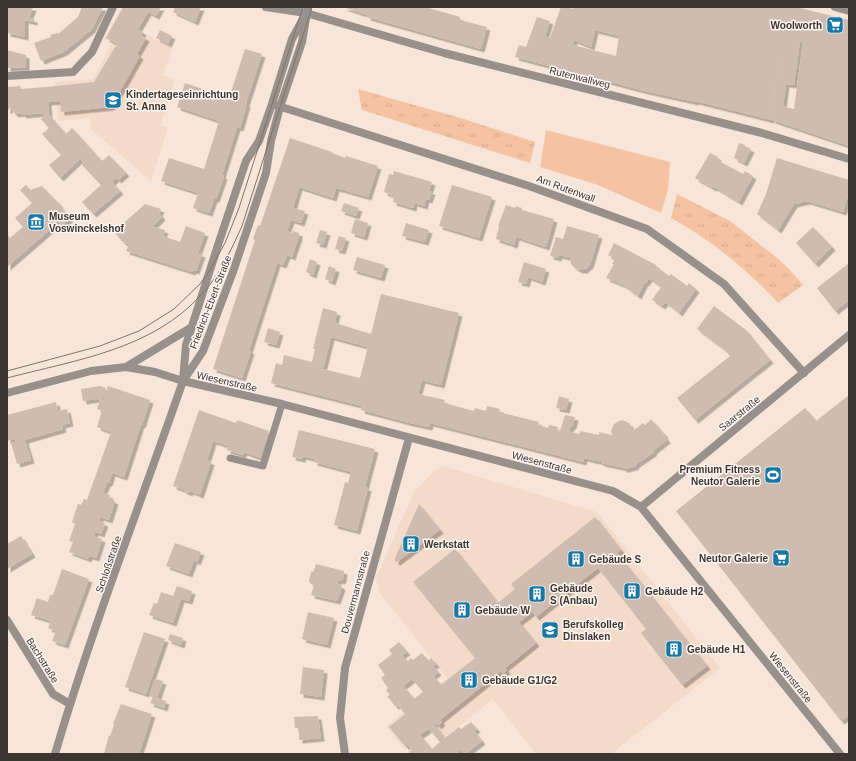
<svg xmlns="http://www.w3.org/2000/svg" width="856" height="761" font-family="Arial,sans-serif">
	<defs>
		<pattern id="park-tufts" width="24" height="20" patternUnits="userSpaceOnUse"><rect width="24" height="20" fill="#f5c3a1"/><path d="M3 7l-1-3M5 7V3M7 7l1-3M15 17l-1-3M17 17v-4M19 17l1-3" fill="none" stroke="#d3a88b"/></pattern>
		<filter id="shadow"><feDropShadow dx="3.5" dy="3.5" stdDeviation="0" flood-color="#0004"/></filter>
	</defs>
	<rect width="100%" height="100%" fill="#f8e5d9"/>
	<path fill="#f3dac9" d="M116 18 172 48 163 75 175 80 160 125 168 128 151 181 91 129 90 118 58 121 55 82 93 79 112 43 104 39Z
		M443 466 597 512 720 668 611 754H536L493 699 446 737 436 726 405 750 386 726 447 678 379 592 376 578 414 492 434 471Z"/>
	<path fill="#f5c3a1" d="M546 130 670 162 668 190 661 213 598 185 540 167Z"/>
	<path fill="url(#park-tufts)" d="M358 89 464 119 535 142 530 163 362 110Z
		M677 194 730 221 776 257 789 269 803 285 778 303C748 270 711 240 671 218Z"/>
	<path fill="#cebcb1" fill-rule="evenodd" filter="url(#shadow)" d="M7 7H33L29 18 34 19V22L25 20V37L7 33Z
		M82 7H103L92 29 64 52 41 61 34 43 51 37 50 35 57 33 58 34 78 17Z
		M123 7H161L156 16 148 12 138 29 143 32 141 35 146 38 137 54 140 56 111 107 61 112 60 101 48 102 49 115 66 134 72 128 102 161 109 155 126 173 118 180 116 178 112 182 120 191 93 214 82 202 101 185 82 165 84 163 80 159 60 178 49 165 61 155 42 134 49 128 41 119 43 117V113L23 115 22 113 15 114 10 108 7 111V87L20 86 21 89 46 87 94 82 117 44 106 38Z
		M175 7H201L195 22 173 12Z
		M343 7H425L460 17V20L487 27 481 49 367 17V15Z
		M561 7H568L573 9 574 7H796L849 20V146L772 120 782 36 771 120 695 101V102L645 91 515 57 519 45 526 47 537 17 550 21 545 36 550 38ZM595 30 619 36 616 56 573 45 574 40 591 47ZM800 41 803 42 794 109 783 106 786 84 794 85Z
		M160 30 172 36 168 44 156 38Z
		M245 49 262 54 246 103 247 104 240 128 237 127 222 175 224 176 216 199H214L209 213 193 208 198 193 161 181 169 158 204 169 219 121 177 107 185 83 229 98Z
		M7 50 26 55V67L7 68Z
		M290 138 332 152V153L345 158 346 156 378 166 368 197 336 188 333 198 299 187 293 208 305 211 301 223 291 220 287 231 292 233 293 231 299 233V236L292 257 287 255 283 265 277 263 249 350 251 351 242 378 213 369 255 240 253 239 258 225 260 226Z
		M739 143 745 145V146L751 149 744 163 734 158Z
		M710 153 718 157 717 160 743 174 745 171 753 176 739 202 714 187 713 188 695 178Z
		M777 158 849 180V192L843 212 807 201 794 204 778 230 757 214 766 194Z
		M394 171 432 182 429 191H432L429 200 426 199 424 206 414 203 413 208 393 202 394 196 384 192 389 174 393 175Z
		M26 185 30 190 42 186 54 199H55L60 205H59L70 218 62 226 57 220 51 225 53 227 7 267V234L10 238 23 227 15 218 32 203 20 190Z
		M452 185 492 197 479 238 439 226Z
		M344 203 359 208 356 216 341 211Z
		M145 204 161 209 159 213 162 217 154 225V227L165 230 163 236 180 242 186 226 205 233 198 253 202 254 196 271 193 270 192 272 126 251 129 244 123 242 114 232Z
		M506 205 515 208 516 206 522 208V210L554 219 546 247 516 237 514 245 496 239 499 226H498Z
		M355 219 368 223 364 237 351 233Z
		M406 223 429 230 425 242 402 236Z
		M567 226 599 235 590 265 584 270H579L574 267 571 264 570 258 559 255 558 258 550 256 556 237 563 239Z
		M813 227 832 247 815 264 796 243Z
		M320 230 327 232 323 245 316 243Z
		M339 236 346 238 342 251 335 249Z
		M614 243 656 265V266L669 276 671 274 687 286 689 283 696 289 679 313 665 302 662 306 652 300 661 287 649 278 646 283 645 282 638 296 623 285 606 278 614 264H612L615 259 608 255Z
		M357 257 385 265 381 278 353 270Z
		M310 259 317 262 313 275 306 272Z
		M524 262 546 269 542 282 528 277 526 284 518 282Z
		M849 263V300L835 311 817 288Z
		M329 266 336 269 332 282 325 279Z
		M381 294 459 313 441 385 422 380 418 394 445 400 444 403 474 411 475 408 486 411 487 406 500 409 499 412 539 422 538 425 548 428 549 425 558 427 557 430 560 431 565 415 575 417 573 425 569 429 571 432 579 434 580 431 599 435V432L612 435 611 431 614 424 617 422 622 420 629 423 633 431 643 423 645 425 651 419 665 435H664L667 440 653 451 654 452 635 465 636 466 626 469H623L624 468 601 463V462L584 458 583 462 430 423 429 427 410 423 361 410 362 406 271 383 276 363 282 365 284 355 312 362 315 349H313L323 308 337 312 335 323 371 334ZM331 337 368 347 360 378 323 369Z
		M714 306 746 330 770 360 695 420 677 398 730 356 725 350 697 329Z
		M268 328 280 332 276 345 264 342Z
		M100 386 106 388 101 401 100 400 103 401 108 386 150 400 142 425 141 424 124 477 112 473 109 483H107L103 493 110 495 109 498 115 501 109 520 100 517 99 521 105 523 101 534 95 532 94 536 102 539 96 558 89 556 88 559 69 552 73 542 69 541 75 524 72 522 78 504 81 505 84 499 87 500 111 432 97 427 102 411 97 409 100 400 96 399 83 401 81 389Z
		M849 395V715L841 721 676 511 805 408 816 421Z
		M559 396 569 399 566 410 556 408Z
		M56 402 58 411 67 409 70 423 62 425 63 429 25 440 31 460 17 464 11 443 15 442V439L7 441V415Z
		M199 410 236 423 237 420 269 431 260 458 244 452 242 455 227 450 228 446 213 441 207 460 211 462 200 495 190 491 189 493 184 491V490L173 486Z
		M299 430 375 449 365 487 368 488 357 531 334 525 345 482 348 483 351 472 314 462V459L303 456 302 459 292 457Z
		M419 504 440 530 397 562 395 561V558Z
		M595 517 621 550 617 553 707 666 682 685 641 633 646 629 598 568 536 617 532 612 519 622 536 643 505 668 507 670 503 674 501 671 440 720 442 722 438 726 436 723 434 724 445 738 459 727 461 729 471 722 477 729 474 731 482 741 465 754 461 750 457 753 459 754H411L409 752 412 750 408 745 406 747 389 727 405 714 398 705 395 706 387 696 390 695 386 690 388 688 381 678 385 675 378 665 392 654 389 650 399 642 407 652 402 655 407 662 411 658 413 660 422 653 428 661 431 658 436 664 433 666 438 672 433 676 441 685 475 658 413 582 455 549 498 603 515 589 511 584ZM412 679 423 692 414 699 403 686ZM429 729 440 742 432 749 420 735Z
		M21 536 32 554 7 569V544Z
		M175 543 201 552 197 562 194 560 189 574 166 566Z
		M316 564 344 571 343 579 341 581 338 580 337 584 340 585 342 587 337 601 311 595 314 585 311 584 309 581 311 572 314 571Z
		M62 569 89 579 65 645 52 641 56 631 48 628 51 621 31 615 37 598 48 602 50 595H53Z
		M177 586 192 591 189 601 181 599 173 623 149 615 154 603 157 604 161 592 173 596Z
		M308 612 334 618 327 645 302 639Z
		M144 632 165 639 146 694 125 687Z
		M170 634 183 638 181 645 168 640Z
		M303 667 324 670 321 697 300 694Z
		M155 679 163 681 157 698 166 701 164 708 150 703 153 697 149 696Z
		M121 704 152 714 139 754H104L109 735 110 736 114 725 113 724Z
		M318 716 321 738 299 740V728H295L294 717Z"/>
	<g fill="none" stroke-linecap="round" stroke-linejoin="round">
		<path stroke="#98908b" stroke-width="7" d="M230 458 263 466 282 404"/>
		<path stroke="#98908b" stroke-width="8" d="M266 7 306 13 444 53 762 133 849 159
			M835 7 849 11
			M7 76 73 72 92 52 113 7
			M272 104 529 186 647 229 724 284 804 373
			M126 367 192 327
			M183 380 186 345 219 242 246 161 259 141 272 104 292 39 303 19
			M7 393 91 371 126 367 155 372 183 381 282 404 613 491 641 507 840 754
			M641 507 849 335
			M7 620 53 694 70 704
			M55 754C92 628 140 505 183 381L203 351 234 269 266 173 271 141 280 107 302 42 308 7
			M345 754 340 718 345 668 409 438"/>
		<path stroke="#7f746d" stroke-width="1" d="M7 371 100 346 139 331 174 309 200 284 210 270 225 243 239 208 303 7
			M7 378C75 360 152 350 202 294 220 275 231 250 242 226L312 7"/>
	</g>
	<defs>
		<symbol id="supermarket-square" viewBox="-11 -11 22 22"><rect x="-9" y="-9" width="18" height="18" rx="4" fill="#1877a4" stroke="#fcf5f0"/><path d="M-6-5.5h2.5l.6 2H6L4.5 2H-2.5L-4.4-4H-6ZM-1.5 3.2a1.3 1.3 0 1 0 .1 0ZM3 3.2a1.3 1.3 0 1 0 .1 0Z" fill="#fff"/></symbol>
		<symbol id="school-square" viewBox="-11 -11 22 22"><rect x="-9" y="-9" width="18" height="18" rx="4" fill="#1877a4" stroke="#fcf5f0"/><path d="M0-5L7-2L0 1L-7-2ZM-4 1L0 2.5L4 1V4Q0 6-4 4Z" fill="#fff"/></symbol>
		<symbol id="museum-square" viewBox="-11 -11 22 22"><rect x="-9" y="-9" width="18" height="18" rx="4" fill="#1877a4" stroke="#fcf5f0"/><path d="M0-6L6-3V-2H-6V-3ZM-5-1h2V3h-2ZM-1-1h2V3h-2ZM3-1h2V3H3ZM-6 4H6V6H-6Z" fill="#fff"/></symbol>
		<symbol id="stadium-square" viewBox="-11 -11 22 22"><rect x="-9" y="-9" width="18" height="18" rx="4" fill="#1877a4" stroke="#fcf5f0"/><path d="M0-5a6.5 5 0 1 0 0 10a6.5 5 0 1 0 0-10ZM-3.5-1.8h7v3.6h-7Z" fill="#fff"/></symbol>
		<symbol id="building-square" viewBox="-11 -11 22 22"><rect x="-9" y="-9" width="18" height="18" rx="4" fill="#1877a4" stroke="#fcf5f0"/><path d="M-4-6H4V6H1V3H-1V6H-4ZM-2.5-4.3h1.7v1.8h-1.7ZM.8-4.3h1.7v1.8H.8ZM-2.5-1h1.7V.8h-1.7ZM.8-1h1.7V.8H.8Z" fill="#fff"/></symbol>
	</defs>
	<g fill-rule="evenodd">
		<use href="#supermarket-square" x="825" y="15" width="20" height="20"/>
		<use href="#school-square" x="103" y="90" width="20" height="20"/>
		<use href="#museum-square" x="26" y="212" width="20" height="20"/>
		<use href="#stadium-square" x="763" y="465" width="20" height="20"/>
		<use href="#building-square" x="401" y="534" width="20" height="20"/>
		<use href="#supermarket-square" x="771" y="548" width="20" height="20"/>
		<use href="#building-square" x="566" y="549" width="20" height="20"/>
		<use href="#building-square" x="622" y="581" width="20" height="20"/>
		<use href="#building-square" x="527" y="584" width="20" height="20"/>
		<use href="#building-square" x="452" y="600" width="20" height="20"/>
		<use href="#school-square" x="540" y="620" width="20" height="20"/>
		<use href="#building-square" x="664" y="639" width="20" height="20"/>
		<use href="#building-square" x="459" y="670" width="20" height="20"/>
	</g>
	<g text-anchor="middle" stroke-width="3" stroke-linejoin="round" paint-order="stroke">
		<g font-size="10" font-weight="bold" fill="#3c3530" stroke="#fcf5f0" text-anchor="start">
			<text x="822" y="29" text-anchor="end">Woolworth</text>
			<text x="126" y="98">Kindertageseinrichtung<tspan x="126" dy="12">St. Anna</tspan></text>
			<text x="49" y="220">Museum<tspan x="49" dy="12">Voswinckelshof</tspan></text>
			<text x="760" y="473" text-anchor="end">Premium Fitness<tspan x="760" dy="12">Neutor Galerie</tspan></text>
			<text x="424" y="548">Werkstatt</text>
			<text x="768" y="562" text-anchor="end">Neutor Galerie</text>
			<text x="589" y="563">Gebäude S</text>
			<text x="550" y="592">Gebäude<tspan x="550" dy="12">S (Anbau)</tspan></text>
			<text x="645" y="595">Gebäude H2</text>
			<text x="475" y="614">Gebäude W</text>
			<text x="563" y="628">Berufskolleg<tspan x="563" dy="12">Dinslaken</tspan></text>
			<text x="687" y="653">Gebäude H1</text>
			<text x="482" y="684">Gebäude G1/G2</text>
		</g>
		<g font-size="10" fill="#3c3530" stroke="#fcf5f0">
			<text transform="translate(580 77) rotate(14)" y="4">Rutenwallweg</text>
			<text transform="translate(566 188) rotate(20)" y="4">Am Rutenwall</text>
			<text transform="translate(210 302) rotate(-69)" y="4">Friedrich-Ebert-Straße</text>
			<text transform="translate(227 381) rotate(13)" y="4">Wiesenstraße</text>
			<text transform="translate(739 413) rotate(-39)" y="4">Saarstraße</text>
			<text transform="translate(542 462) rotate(15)" y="4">Wiesenstraße</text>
			<text transform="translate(108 564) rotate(-71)" y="4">Schloßstraße</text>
			<text transform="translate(355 592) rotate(-75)" y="4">Douvermannstraße</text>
			<text transform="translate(43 660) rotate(58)" y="4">Bachstraße</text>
			<text transform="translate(791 677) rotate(51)" y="4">Wiesenstraße</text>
		</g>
	</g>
	<rect width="856" height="761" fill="none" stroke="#3c3530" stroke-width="16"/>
</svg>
